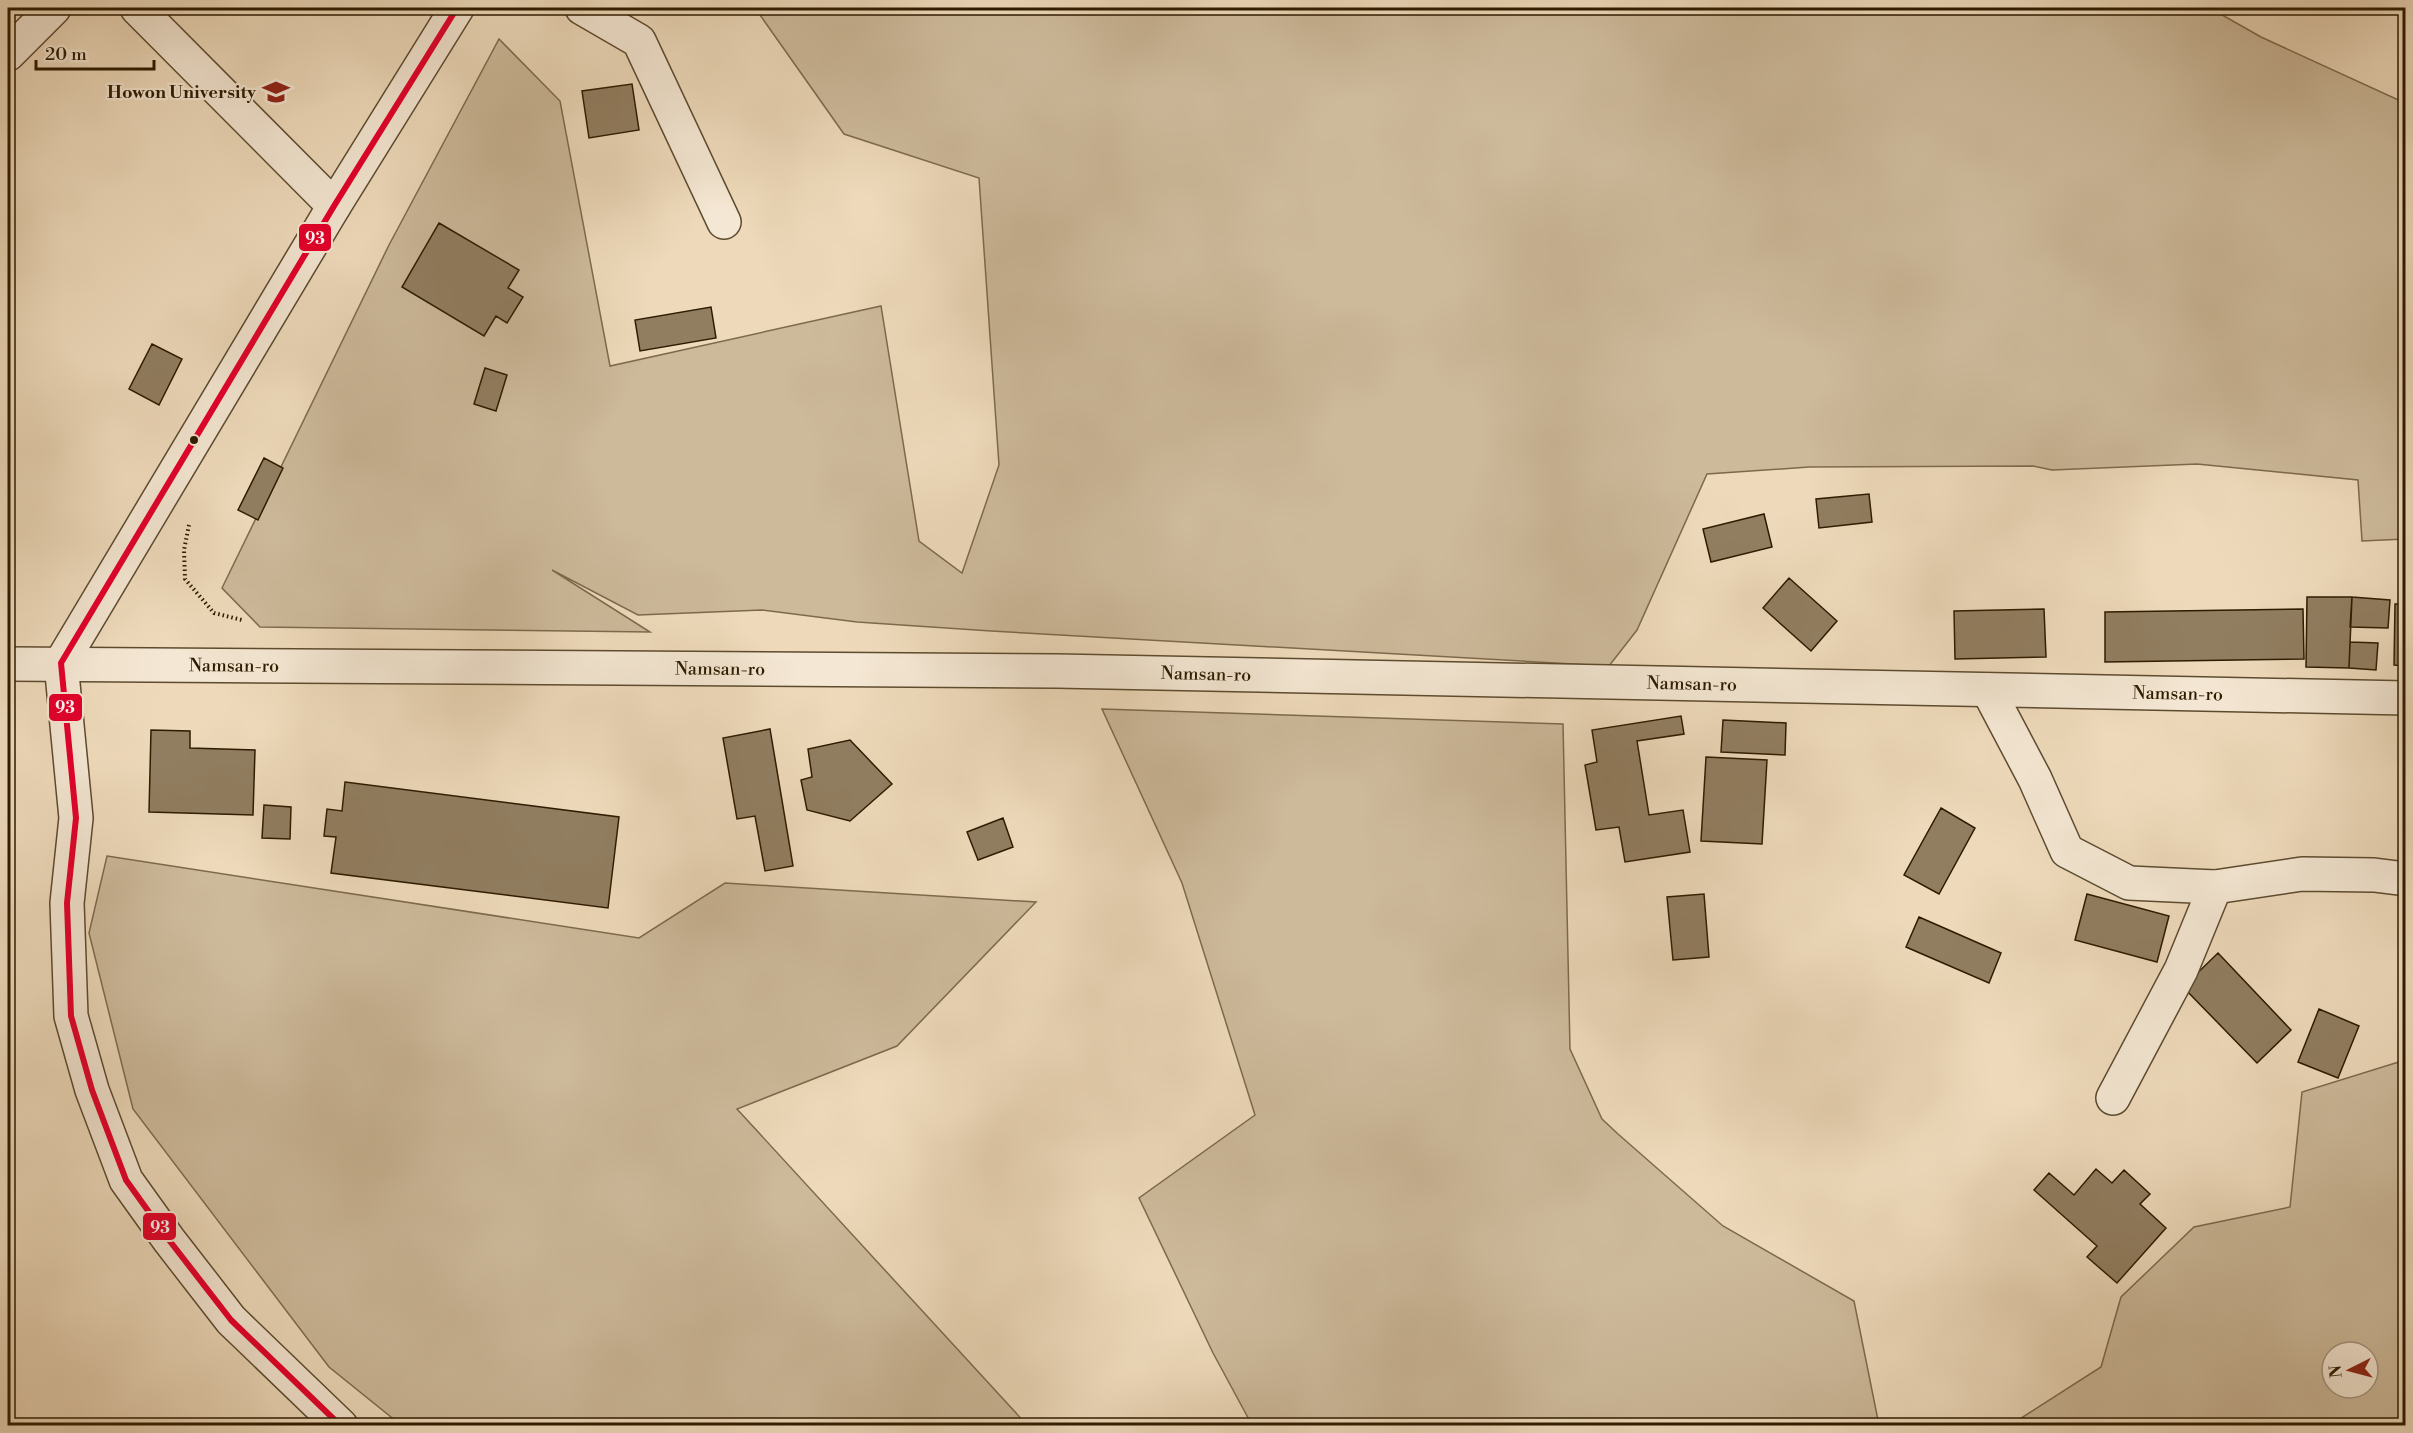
<svg xmlns="http://www.w3.org/2000/svg" width="2413" height="1433" font-family="'Libre Bodoni',serif">
	<rect width="100%" height="100%" fill="#eedabb"/>
	<filter id="stains"><feTurbulence type="fractalNoise" baseFrequency=".00333" numOctaves="4"/><feColorMatrix values="0 0 0 0 .2 0 0 0 0 .09 0 0 0 0 .02 0 0 0 .5 -.17"/></filter>
	<radialGradient id="worn" r=".72"><stop offset=".6" stop-color="#630" stop-opacity="0"/><stop offset="1" stop-color="#630" stop-opacity=".3"/></radialGradient>
	<path fill="#cdba9b" stroke="#7d6a4e" stroke-width="1.5" fill-rule="evenodd" d="M755 8H2210L2261 37 2405 103V539L2362 541 2358 480 2197 464 2052 470 2033 466 1809 467 1707 474 1637 630 1609 666 991 631 857 622 762 610 638 615 552 570 650 632 260 627 222 588 389 245 499 39 560 101 610 366 881 306 919 541 962 573 999 465 979 178 844 134Z
		M1102 709 1563 724 1570 1049 1602 1119 1618 1134 1723 1226 1854 1301 1879 1425H1252L1213 1353 1139 1198 1255 1115 1182 883Z
		M107 856 639 938 725 883 1036 902 897 1046 737 1109 1027 1425H401L329 1367 133 1109 89 933Z
		M2405 1060V1425H2016L2018 1420 2101 1367 2121 1297 2194 1227 2290 1207 2302 1092ZM2332 1352H2368V1388H2332Z"/>
	<path fill="#917e61" stroke="#2d1b00" stroke-width="1.5" d="M2400 8H2406V24L2396 11Z
		M632 84 639 130 589 138 582 91Z
		M439 223 519 270 508 288 523 297 507 323 496 316 484 336 402 287Z
		M711 307 716 338 640 351 635 320Z
		M152 344 182 359 159 405 129 389Z
		M485 368 507 375 496 411 474 404Z
		M264 458 283 468 258 520 238 510Z
		M1869 494 1872 522 1819 528 1816 499Z
		M1764 514 1772 547 1711 562 1703 529Z
		M1789 578 1837 621 1811 651 1763 608Z
		M2307 597H2352L2349 668 2306 667Z
		M2352 597 2390 600 2388 628 2350 627Z
		M2395 604H2406V666L2394 665Z
		M2044 609 2046 657 1955 659 1954 611Z
		M2303 609 2304 659 2105 662V612Z
		M2350 642 2378 643 2376 670 2349 668Z
		M1681 716 1684 734 1637 741 1649 815 1683 810 1690 852 1625 862 1619 827 1596 830 1585 765 1597 762 1592 730Z
		M1723 720 1786 723 1785 755 1721 752Z
		M770 729 793 866 765 871 755 816 737 819 723 738Z
		M151 730 190 731V748L255 750 253 815 149 812Z
		M850 740 892 784 850 821 807 810 801 780 812 777 808 749Z
		M1706 757 1767 760 1762 844 1701 841Z
		M345 782 619 817 608 908 331 873 336 837 324 836 327 809 342 811Z
		M264 805 291 807 290 839 262 838Z
		M1941 808 1975 828 1939 894 1904 875Z
		M1003 818 1013 847 978 860 967 832Z
		M1704 894 1709 957 1673 960 1667 897Z
		M2087 894 2169 916 2157 962 2075 940Z
		M1919 917 2001 953 1989 983 1906 947Z
		M2218 953 2291 1030 2257 1063 2183 987Z
		M2319 1009 2359 1026 2338 1078 2298 1062Z
		M2096 1169 2112 1183 2124 1170 2150 1194 2140 1204 2166 1228 2117 1283 2087 1257 2097 1246 2034 1190 2049 1173 2074 1195Z"/>
	<g fill="none" stroke-linecap="round" stroke-linejoin="round">
		<defs>
			<g id="minor">
				<path d="M137 8 334 206"/>
				<path d="M582 8 639 41 724 222"/>
				<path d="M8 54 54 8"/>
				<path id="s1" d="M8 664 1057 671 2406 698"/>
				<path d="M1988 690 2035 779 2067 851 2129 883 2215 887 2302 874 2374 875 2406 879"/>
				<path d="M2113 1098 2181 970 2215 887"/>
				<path d="M341 1426 231 1320 169 1240 126 1180 92 1090 71 1016 67 903 76 818 61 663 334 206 457 8"/>
			</g>
		</defs>
		<use href="#minor" stroke="#5d4b2f" stroke-width="36"/>
		<path stroke="#2d1b00" stroke-width="4" stroke-dasharray="1.5 3" stroke-linecap="butt" d="M189 525 184 550 185 579 214 613 242 620"/>
		<use href="#minor" stroke="#f4e7d3" stroke-width="33"/>
		<defs>
			<path id="bus-1" d="M341 1426 231 1320 169 1240 126 1180 92 1090 71 1016 67 903 76 818 61 663 334 206 457 8"/>
		</defs>
		<use href="#bus-1" stroke="#f4e7d3" stroke-width="10"/>
		<use href="#bus-1" stroke="#e4002b" stroke-width="6"/>
	</g>
	<defs>
		<symbol id="university-bare" viewBox="-9 -9 18 18"><path d="M0-5L7-2L0 1L-7-2ZM-4 1L0 2.5L4 1V4Q0 6-4 4Z" fill="#8f2418" stroke="#f4e7d3" stroke-width="2.5" paint-order="stroke"/></symbol>
	</defs>
	<g fill-rule="evenodd">
		<use href="#university-bare" x="257" y="73" width="38" height="38"/>
	</g>
	<circle fill="#2d1b00" stroke="#f4e7d3" stroke-width="2" cx="194" cy="440" r="5"/>
	<g text-anchor="middle" stroke-width="4.5" stroke-linejoin="round" paint-order="stroke">
		<g font-size="18" font-weight="bold" fill="#2d1b00" stroke="#f4e7d3" text-anchor="end">
			<text x="256" y="98">Howon University</text>
		</g>
		<g font-size="18" fill="#2d1b00" stroke="#f4e7d3">
			<text dy="6" stroke="none"><textPath href="#s1" startOffset="226">Namsan-ro</textPath></text>
			<text dy="6" stroke="none"><textPath href="#s1" startOffset="712">Namsan-ro</textPath></text>
			<text dy="6" stroke="none"><textPath href="#s1" startOffset="1198">Namsan-ro</textPath></text>
			<text dy="6" stroke="none"><textPath href="#s1" startOffset="1684">Namsan-ro</textPath></text>
			<text dy="6" stroke="none"><textPath href="#s1" startOffset="2170">Namsan-ro</textPath></text>
		</g>
	</g>
	<g stroke="#f4e7d3" stroke-width="2">
		<rect x="298" y="223" width="34" height="29" rx="6" fill="#e4002b"/>
		<rect x="48" y="693" width="35" height="29" rx="6" fill="#e4002b"/>
		<rect x="142" y="1212" width="35" height="29" rx="6" fill="#e4002b"/>
	</g>
	<g font-size="16" text-anchor="middle" font-weight="bold" fill="#fff">
		<text x="315" y="244">93</text>
		<text x="65" y="713">93</text>
		<text x="160" y="1233">93</text>
	</g>
	<rect width="2413" height="1433" fill="none" stroke="#eedabb" stroke-width="30"/>
	<rect x="9" y="9" width="2395" height="1415" fill="none" stroke="#2d1b00" stroke-width="3"/>
	<rect x="15" y="15" width="2383" height="1403" fill="none" stroke="#2d1b00" stroke-width="1.5"/>
	<g transform="translate(2350 1370) rotate(264)"><circle r="28" fill="#f4e7d3" stroke="#a4957f" stroke-width="1.5"/>
	<path d="M0-4.5L10 22L0 15L-10 22Z" fill="#8f2418"/>
	<text y="-9" font-size="16" font-weight="bold" text-anchor="middle" fill="#2d1b00">N</text>
	</g>
	<path d="M36 60v9h118v-9" fill="none" stroke="#2d1b00" stroke-width="3"/>
	<text x="45" y="60" font-size="18" fill="#2d1b00" stroke="#f4e7d3" stroke-width="4.5" paint-order="stroke">20 m</text>
	<rect width="100%" height="100%" filter="url(#stains)"/>
	<rect width="100%" height="100%" fill="url(#worn)"/>
</svg>
